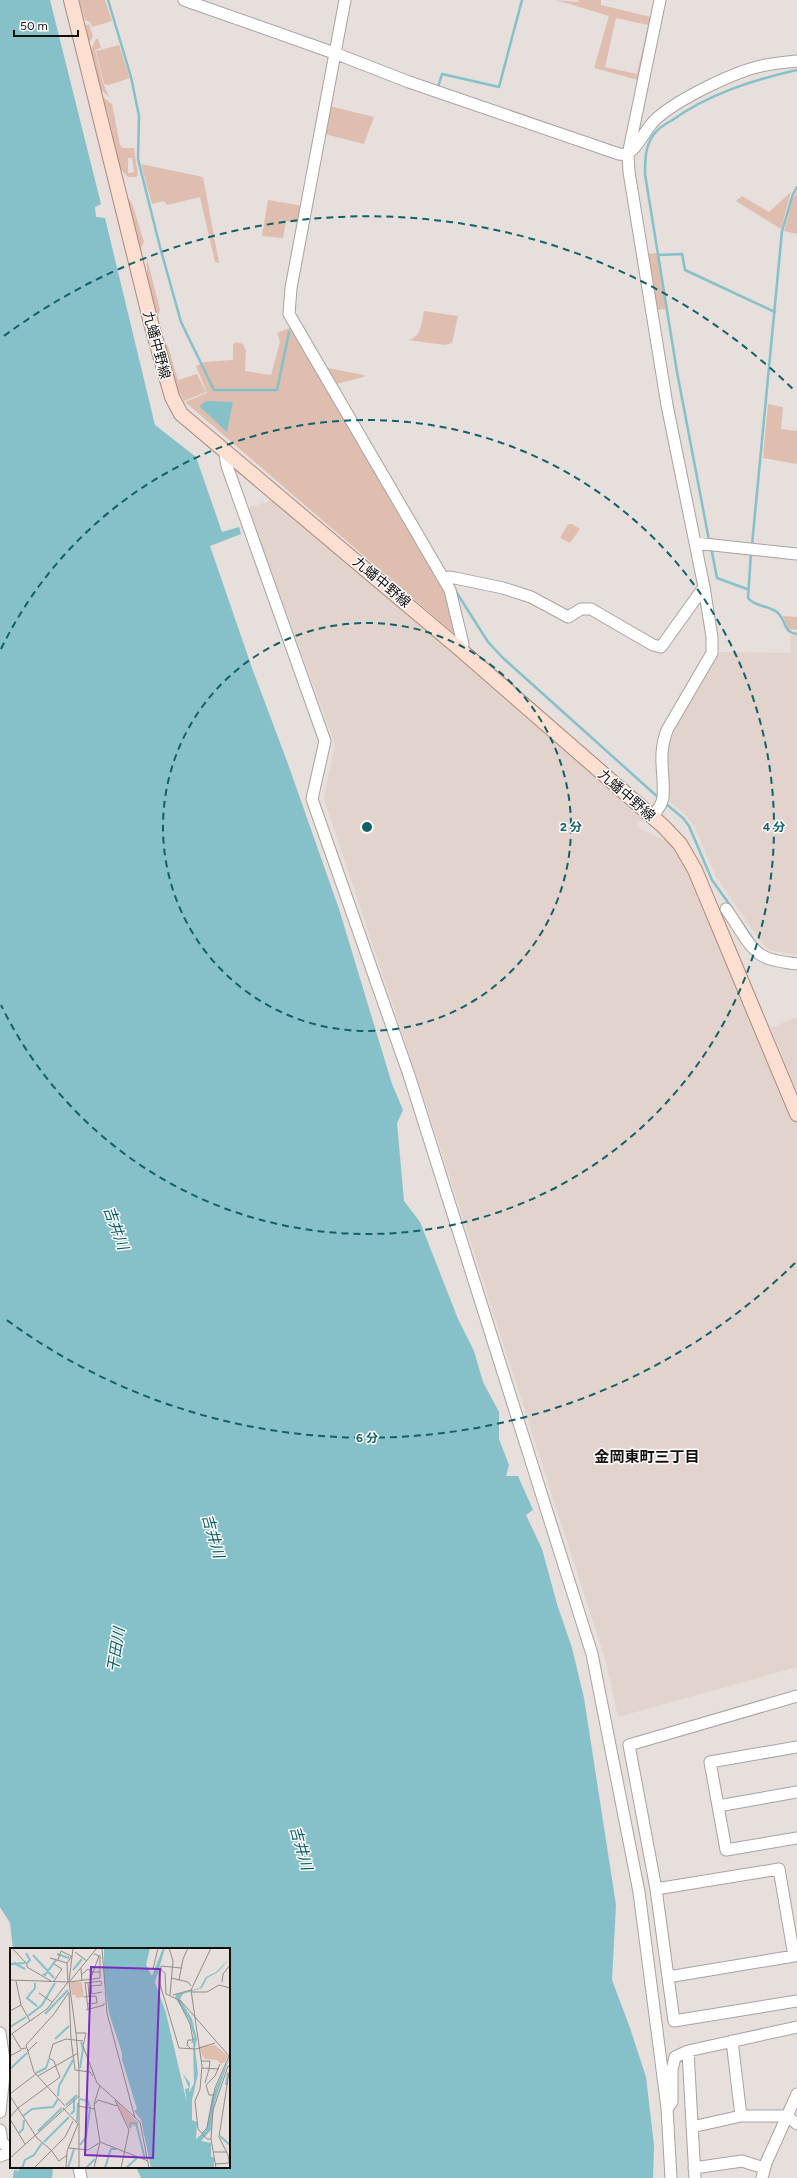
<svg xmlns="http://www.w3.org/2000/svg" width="797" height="2178" font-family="Figtree,'Noto Sans JP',sans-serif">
	<rect width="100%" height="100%" fill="#e6dfdc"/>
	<path fill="#e2d3cc" d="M275 499 645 816 644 820 637 823 640 829 673 844 692 871 797 1122V1667L618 1717 607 1665 429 1113 324 799 335 744 248 508Z
		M790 635H797V955L769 950 763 945 715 875 695 827 684 813 671 803 667 769 670 740 673 731 720 652 791 653Z
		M797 1017V1091L771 1028Z"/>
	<path fill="#dfbeb0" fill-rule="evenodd" d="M79 0H105L112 21 92 27 90 22 85 20Z
		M556 0 578 2 579 0H601V5L655 18 642 81 594 68 609 16ZM616 18 648 25 637 74 605 67Z
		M89 24 93 36 87 47 85 26Z
		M96 39H98L101 48 95 50 103 83 109 97 101 90 91 49Z
		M119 45 130 78 109 85 104 84 96 51Z
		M97 93 112 104 120 145 123 148H134L138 175 136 177H128L120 169 107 110ZM128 158H132L134 172 128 173Z
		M330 106 374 117 364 144 325 134Z
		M141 164 203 177 219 263 215 262 200 197 167 205 164 201 152 204Z
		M120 187 132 203 144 242 141 248 142 267Z
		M797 191V234L784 231 792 201Z
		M791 192 781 229 736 201 742 196 769 212Z
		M268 200 303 206 300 223 286 221 283 238 262 236Z
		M657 253 666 309 656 310 647 254Z
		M147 258 160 310 155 323 145 279 147 274Z
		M424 311 458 316 452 343 445 345 408 340C422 337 421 324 424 311Z
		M292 327 449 593 457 636 185 402 207 393 196 366 204 362 233 360V345L236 342 243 344 246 351 245 371 271 375 280 342 277 333Z
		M158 333 168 346 178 380 197 374 206 392 184 401 180 393 178 399Z
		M328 368 364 375V377L336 384Z
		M768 404 783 407 781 429 797 431V464L763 458Z
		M568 524H572L580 529 570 543 560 538Z
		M783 616 797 617V630L788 629Z"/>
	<path fill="#86c0c8" d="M0 0H50L101 204 95 207 96 217 105 218 155 425 196 457 222 532 239 527 241 534 210 546 252 668 288 764 339 909 392 1084 403 1110 397 1123 404 1201 420 1222 458 1319 474 1351 483 1382 499 1412V1439L509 1465 506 1476H518L533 1510 526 1515 542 1549 557 1604 572 1648 584 1698 616 1905 612 1980 630 2028 646 2077 654 2145 653 2178H141L136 2167H229V1949H13L10 1923 0 1907Z
		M207 401 233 402 227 432 199 406Z
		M19 2167H53L52 2178H13L14 2170 19 2171Z"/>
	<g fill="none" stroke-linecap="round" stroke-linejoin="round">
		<path stroke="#86c0c8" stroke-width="2.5" d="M108 0 131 77 139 116 138 159 160 247 181 322 214 390H277L289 332
			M438 87 442 74 499 87 522 0
			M659 255 682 254 685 270 775 312
			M709 540 677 372 645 174C645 160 645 146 654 134 658 129 665 124 671 121 708 94 753 80 797 70
			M752 545 782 231 793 194 797 187
			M711 547 717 578 747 589
			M751 552 748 598C756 608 771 605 779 614 787 623 783 632 797 634
			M455 590 488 642 503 658 660 799
			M665 803 683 818 689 826 712 880 732 908
			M738 918 752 938"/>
		<defs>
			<path id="minor" d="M184 0 337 54 409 82 619 154 628 155
				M345 0 291 288 289 314 450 590 463 644 461 650
				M630 152C641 143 645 129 656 119 678 99 737 70 766 65 776 63 787 62 797 61
				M224 449 227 466 325 741 312 799 409 1075 592 1654 639 1892 667 2108 671 2178
				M695 543 797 554
				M444 580 449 577 455 578 503 588 531 597 568 617 581 609H591L653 645 661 647 704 587 667 405 629 172 628 155 660 0
				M652 817C656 812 662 805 663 798 665 772 657 757 667 730L712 653V637L704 587
				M726 909C736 922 749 949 763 956 773 962 786 962 797 964
				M797 1696 629 1745 656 1889 674 2021 797 2001
				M797 1747 710 1762 726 1850 797 1838
				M718 1806 797 1792
				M656 1889 779 1869 794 1956 668 1977
				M0 2033 5 2066 0 2112
				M732 2041 741 2116
				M669 2106 672 2102V2070L675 2057 688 2051
				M692 2127 741 2116H787L797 2124
				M0 2130 2 2142 11 2152 0 2156
				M79 2167 81 2178
				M694 2168 742 2161 764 2168
				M695 2178 688 2051 797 2027
				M762 2178 766 2163 797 2094"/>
			<path id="major" d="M71 0 151 323 172 397 181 414 461 650 663 826 680 844 695 870 797 1114"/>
		</defs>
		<use href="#minor" stroke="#a9a29f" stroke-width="13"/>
		<use href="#major" stroke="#aa897b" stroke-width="16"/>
		<use href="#minor" stroke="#fff" stroke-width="11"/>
		<use href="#major" stroke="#fddfd2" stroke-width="14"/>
	</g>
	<g fill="none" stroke="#12616a" stroke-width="2" stroke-dasharray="7 5">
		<circle cx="367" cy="827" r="204"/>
		<path d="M1 649A407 407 0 1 1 1 1005"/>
		<path d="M795 1263A611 611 0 0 1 4 1318M4 336A611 611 0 0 1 795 391"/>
	</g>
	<g text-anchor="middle" stroke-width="3" stroke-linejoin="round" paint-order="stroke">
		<g font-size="14" fill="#131110" stroke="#fff">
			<text transform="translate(157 345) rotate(75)" y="5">九蟠中野線</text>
			<text transform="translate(382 582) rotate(40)" y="5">九蟠中野線</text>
			<text transform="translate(627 795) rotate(41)" y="5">九蟠中野線</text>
		</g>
		<g font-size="15" font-style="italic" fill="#055b64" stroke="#fff">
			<text transform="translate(116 1228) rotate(70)" y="5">吉井川</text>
			<text transform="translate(213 1536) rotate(74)" y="5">吉井川</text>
			<text transform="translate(116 1650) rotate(-81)" y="5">干田川</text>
			<text transform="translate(301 1848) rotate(74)" y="5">吉井川</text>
		</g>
		<g font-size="15" font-weight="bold" fill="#131110" stroke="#fff">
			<text x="647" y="1462">金岡東町三丁目</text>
		</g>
	</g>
	<g transform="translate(10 1948)">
		<rect width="220" height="220" fill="#e6dfdc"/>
		<path d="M60 34H72L74 49 66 50 65 47H62ZM205 97 218 108 215 114 211 116 207 112 195 111 193 109 189 99ZM106 153 129 175V176L124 179 121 176 119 180Z" fill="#dfbeb0"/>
		<path d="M94 0H140L136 17 142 28 153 0H155L145 34 156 65 177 155 175 141 179 140 173 126 180 135 179 145 184 135 183 95H181L184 89 179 72 165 49 167 46 190 40 196 29 206 24 220 10 208 24 197 30 192 40 173 46 170 51 182 71 187 91 185 100 188 126 182 152V172L187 174 186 191 196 182 202 149 220 108 205 153 201 182 191 193 201 195V208L204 210V220H141L131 172 124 163 127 161 112 112V105L99 65 94 28Z" fill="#86c0c8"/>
		<path fill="none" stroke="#86c0c8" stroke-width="2" d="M16 5 20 12 17 15M47 6 59 10M23 7 44 30M4 15 15 21M0 16 15 15M63 22 72 11M33 26 35 27 46 12M25 35V40L17 50 27 58M35 66 58 42M18 68 32 57 45 35M0 79 16 69M45 91 59 78M70 120 73 101 71 94M0 121 17 105M26 125 36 120 39 111M216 137 218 125M48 148 49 138 63 112M70 151 78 153 80 160M56 157 67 147M61 166 64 163V150M13 168 22 161 43 159 48 151M67 174 68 155M120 180 121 175H126L135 211M28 183 52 160M9 185 13 181 14 172M210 188 220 197M34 194 59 169M70 197 76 189 80 161M12 220 15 212 24 207 32 195M58 220 64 201M76 220 85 211M95 220 101 201H106M116 220 127 210"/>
		<path fill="none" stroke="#928d8a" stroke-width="1" d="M2 0 17 16V19L41 33M63 0 59 34 66 85H76L73 98 87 135 130 174 139 220M92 0 97 65 125 170M148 0 143 21 151 22 155 25 156 46 171 53 219 108 205 140 197 180 192 185M159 0 163 13 160 47M201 0 181 42 192 118 190 141 185 153 188 181 197 191H201M65 4 77 13M40 10 57 15 62 8M48 12 51 3 61 8M44 16 52 21 44 33M71 20 72 33M151 22V18L171 20M149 24 150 36 169 100 186 101 205 95M71 27 78 21 82 24H90M161 30 178 34 181 38M0 32 59 34M80 32 89 8M169 32 173 11 178 0M6 33 11 57 20 73M60 33 87 0M59 34 90 30V8L84 6M75 34 78 61M212 34 213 26 220 17M75 35 91 33 92 36M78 35 79 48M92 37 81 38 82 46 92 44M181 44H197L209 37 220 40M29 45 42 54M59 45 61 91 65 122 80 124 83 128M163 47 181 42M74 49 86 48 87 55 78 56M168 52 180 76 183 92H178L177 97 181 101M76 62 94 57V55M0 63 11 57M66 85 69 122V220M2 86 11 101 16 100M0 87 37 61 58 34 57 15M17 104 27 94M0 108 11 102M191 113H200L199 121M46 119 44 113 39 110 43 96 56 91 73 93M192 120 209 121M219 124 209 189 218 207 220 219M28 128 68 105M195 135 199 121M38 138 50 129 46 119M0 146 26 126M203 147H199L196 137 205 128 210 116M0 148 27 190 41 202 49 213 57 207M105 152 119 182 111 220M84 156 90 137M55 158 24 124 16 97 44 66 59 44M68 158 85 161M53 160 68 176 57 203 56 220M0 169 8 160 38 138M0 171 15 196M90 194 138 213M59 200 78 202 89 195M204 204H217M0 210 69 148M205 216 219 215M24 220 55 189 63 173M84 220 90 194 84 157 88 152 107 158M206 220 201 191 203 162 216 124 218 118 220 119"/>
		<path fill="#7b2cbf" fill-opacity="0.15" stroke="#7b2cbf" stroke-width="2" d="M81 19 150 21 143 210 75 207Z"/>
		<rect width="220" height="220" fill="none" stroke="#131110" stroke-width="2"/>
	</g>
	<circle cx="367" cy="827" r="6" fill="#12616a" stroke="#fff" stroke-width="2"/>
	<g font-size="12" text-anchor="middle" font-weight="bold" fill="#12616a" stroke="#fff" stroke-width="3" stroke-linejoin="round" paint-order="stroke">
		<text x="571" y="831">2 分</text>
		<text x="774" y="831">4 分</text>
		<text x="367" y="1442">6 分</text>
	</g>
	<path d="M14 30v6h64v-6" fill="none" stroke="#131110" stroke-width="2"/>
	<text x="20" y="30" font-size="12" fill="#131110" stroke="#ffffff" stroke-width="3" paint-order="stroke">50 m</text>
</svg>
